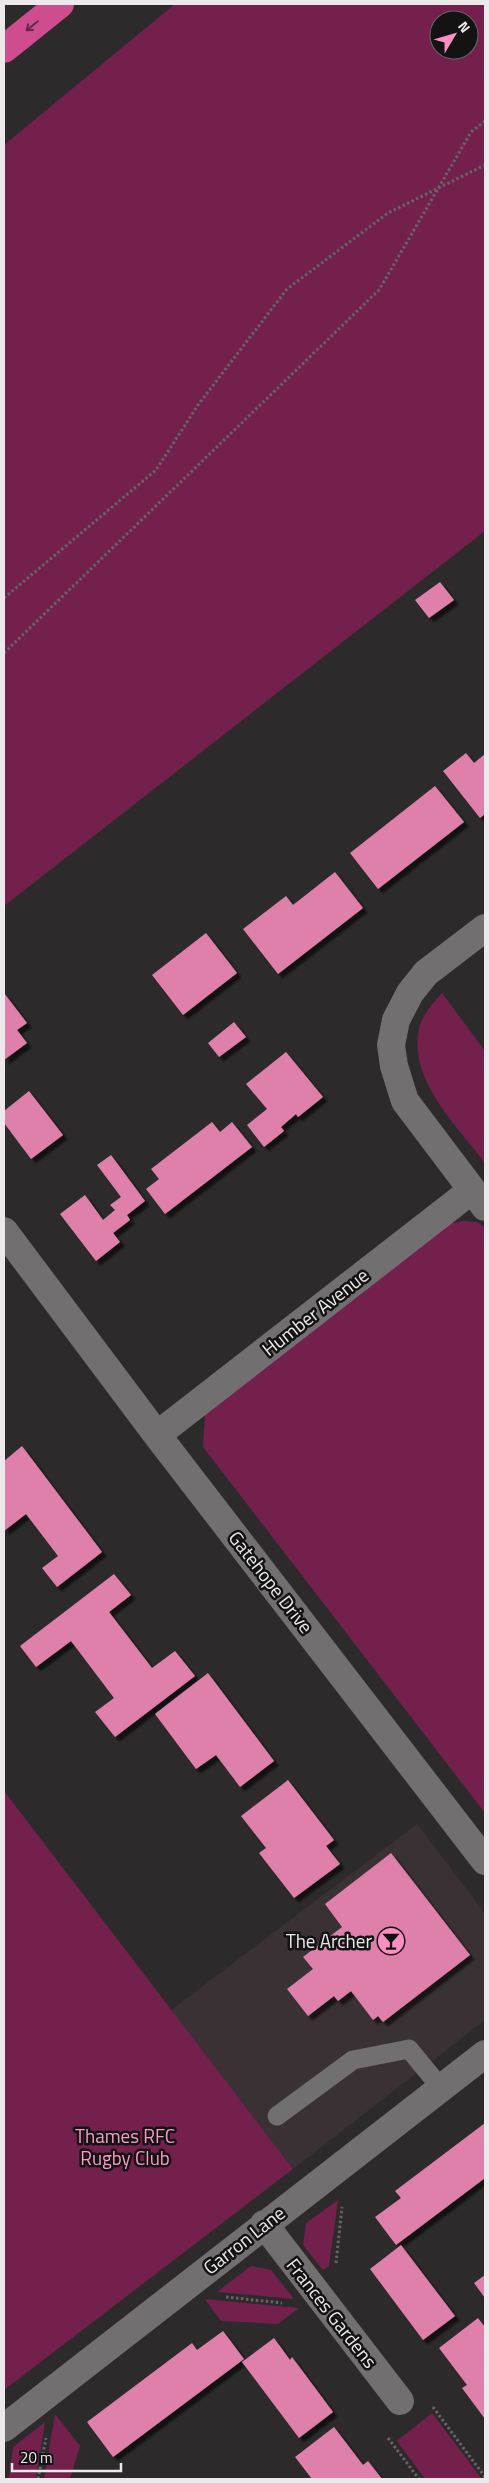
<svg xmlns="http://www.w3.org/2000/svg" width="489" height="2483" font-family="'Titillium Web',sans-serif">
	<defs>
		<filter id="shadow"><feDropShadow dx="4.5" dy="4.5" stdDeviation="1" flood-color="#0009"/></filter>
	</defs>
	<rect width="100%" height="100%" fill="#2c2a2b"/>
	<path fill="#393134" d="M417 1824 485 1913V2020L293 2169 171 2010Z"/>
	<path fill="#73214c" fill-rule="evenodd" d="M175 4H485V531L4 906V145ZM439 20H469V50H439Z
		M442 993 485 1051V1163C457 1126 408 1080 419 1029 422 1015 433 1003 442 993Z
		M463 1221 477 1222 485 1228V1813L203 1447 205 1414 449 1224Z
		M4 1791 293 2169 4 2390Z
		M338 2200 329 2266 323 2270 303 2245 306 2223Z
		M251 2266 271 2270 294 2299 217 2292Z
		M205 2299 299 2308 278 2324 221 2321Z
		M432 2413 482 2479H425L397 2441Z
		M55 2414 80 2446 70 2479H44Z
		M45 2422 36 2479H9L13 2447Z"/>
	<path fill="#df80ab" filter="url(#shadow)" d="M440 582 454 600 429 618 415 600Z
		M466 753 474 763 485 754V814L480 818 443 771Z
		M435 786 464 822 378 889 350 853Z
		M335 872 363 908 278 974 243 929 286 896 293 905Z
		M206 933 237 973 183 1015 152 975Z
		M4 993 27 1023 17 1030 27 1043 4 1060Z
		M234 1022 246 1037 219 1057 208 1043Z
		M286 1052 323 1097 298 1117 296 1114 281 1127 284 1131 264 1147 247 1125 267 1109 246 1084Z
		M29 1091 63 1135 31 1159 4 1123V1111Z
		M212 1122 220 1132 232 1122 252 1147 165 1214 146 1189 159 1179 151 1169Z
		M111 1155 145 1201 127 1215 130 1220 113 1233 120 1242 96 1261 60 1214 85 1195 103 1220 115 1210 110 1205 121 1197 97 1165Z
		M22 1446 102 1552 57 1587 42 1568 58 1556 26 1514 4 1531V1461Z
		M114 1574 131 1595 109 1612 152 1668 175 1651 195 1676 115 1737 95 1712 114 1698 71 1641 36 1667 20 1646Z
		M208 1673 274 1761 240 1787 216 1755 196 1769 155 1714Z
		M288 1780 334 1840 326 1846 340 1864 294 1898 259 1853 266 1848 241 1816Z
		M391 1853 470 1955 383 2022 378 2016 373 2020 351 1991 338 2001 334 1996 308 2016 287 1989 313 1969 303 1957 342 1927 325 1904Z
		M485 2123V2178L396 2245 375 2217 401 2198 395 2191Z
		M401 2245 455 2316 423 2340 370 2269Z
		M485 2275V2298L474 2283Z
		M478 2318 485 2327V2419L462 2388 467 2385 439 2348Z
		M223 2331 244 2359 113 2457 87 2422 192 2343 197 2350Z
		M274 2338 290 2360 292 2357 333 2412 299 2438 242 2362Z
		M334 2427 363 2465 368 2461 382 2479H312L295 2457Z"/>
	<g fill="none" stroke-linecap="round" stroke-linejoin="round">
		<path stroke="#666465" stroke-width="3" stroke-dasharray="2.5 2.5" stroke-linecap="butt" d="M4 598 156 470 198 405 287 289 388 213 485 165
			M4 653 379 290 471 132 485 121
			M336 2263 342 2207
			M226 2297 282 2303
			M433 2407 485 2477
			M388 2438 419 2479
			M38 2479 46 2438"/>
		<path stroke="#726f70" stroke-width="19" d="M277 2116 353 2060 409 2049 441 2088"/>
		<path stroke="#726f70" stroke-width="28" d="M485 928 426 973 410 993 396 1020 391 1045 394 1066 405 1101 485 1207
			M4 1231 157 1435 485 1861
			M157 1435 472 1190
			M264 2224 400 2401
			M4 2428 485 2054"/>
		<path stroke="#cd4d8e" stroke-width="28" d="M4 49 60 4"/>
	</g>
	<defs><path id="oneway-shaft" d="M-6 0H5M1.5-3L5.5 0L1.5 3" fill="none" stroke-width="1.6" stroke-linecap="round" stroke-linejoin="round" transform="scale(1.25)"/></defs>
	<use stroke="#5e2a44" href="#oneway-shaft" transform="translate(32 26) rotate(141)"/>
	<defs>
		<symbol id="bar-disc" viewBox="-11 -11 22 22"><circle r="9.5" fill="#fc8fc1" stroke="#141313"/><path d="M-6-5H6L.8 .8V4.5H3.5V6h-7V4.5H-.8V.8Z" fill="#111"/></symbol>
	</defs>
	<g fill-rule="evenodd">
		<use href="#bar-disc" x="375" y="1925" width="32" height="32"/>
	</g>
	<g text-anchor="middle" stroke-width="5" stroke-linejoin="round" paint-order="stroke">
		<g font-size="19" fill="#ebe9ea" stroke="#141313">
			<text transform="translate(315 1312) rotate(-38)" y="7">Humber Avenue</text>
			<text transform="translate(271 1582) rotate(52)" y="7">Gatehope Drive</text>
			<text transform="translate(244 2240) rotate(-38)" y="7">Garron Lane</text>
			<text transform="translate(332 2313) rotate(52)" y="7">Frances Gardens</text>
		</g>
		<g font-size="19" fill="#ebe9ea" stroke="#141313" text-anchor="end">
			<text x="372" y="1948">The Archer</text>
		</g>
		<g font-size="19" fill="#fb9bc6" stroke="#141313">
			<text x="125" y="2143">Thames RFC<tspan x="125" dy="22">Rugby Club</tspan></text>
		</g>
	</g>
	<rect width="489" height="2483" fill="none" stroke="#ebe9ea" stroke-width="10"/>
	<g transform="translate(454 35) rotate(52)"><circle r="24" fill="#141313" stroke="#6a6969"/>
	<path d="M0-4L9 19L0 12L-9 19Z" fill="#fc8fc1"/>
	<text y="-8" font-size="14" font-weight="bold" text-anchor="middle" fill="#ebe9ea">N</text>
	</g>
	<path d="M12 2463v8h109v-8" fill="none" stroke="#ebe9ea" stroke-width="2.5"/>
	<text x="20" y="2463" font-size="15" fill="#ebe9ea" stroke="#141313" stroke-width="4" paint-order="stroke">20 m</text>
</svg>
